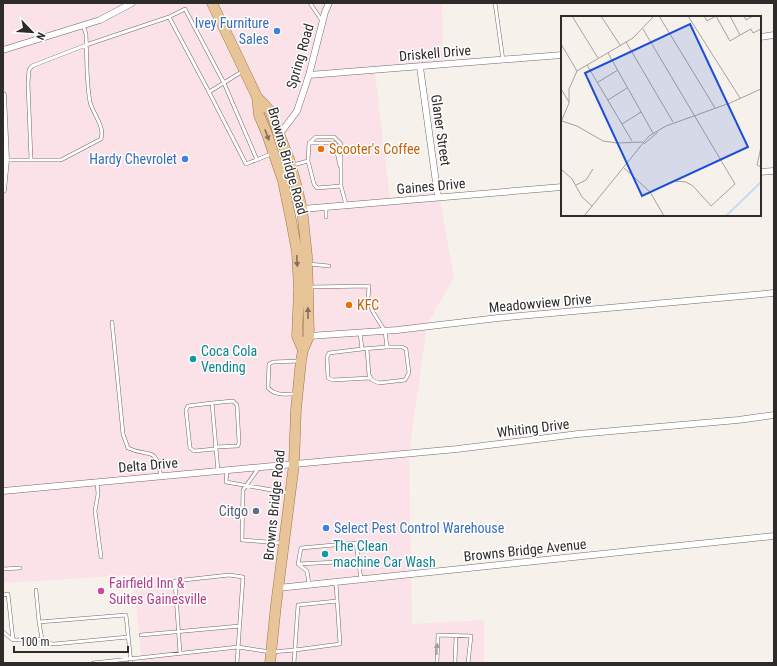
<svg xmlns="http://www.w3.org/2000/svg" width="777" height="666" font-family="'Roboto Condensed',sans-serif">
	<rect width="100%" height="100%" fill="#f7f1ec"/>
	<path fill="#fbe1e8" d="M3 3H442L443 63 375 73 390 199 438 190 454 277 427 325 409 453 412 624 484 620V663H142L133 575 3 583Z"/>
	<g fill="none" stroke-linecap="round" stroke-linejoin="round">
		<defs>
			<path id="lane" d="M310 3 322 21
				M495 3 503 60
				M243 71 209 92 246 164 271 154
				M209 92 169 17 185 9 224 83 257 160
				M310 143H335L340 166
				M6 160H61L101 139C105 126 93 114 90 102 86 80 87 56 86 34L83 25
				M31 160 28 83 29 70 32 66 86 45 169 17
				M308 161 314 184 317 188 341 186
				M293 165 308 161 309 143 316 137H334L341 144V186L346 205
				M326 207V217
				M309 264 329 266
				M310 287 369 286 368 299 373 312 385 331 387 347 362 349 360 333
				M112 322 123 434 128 448C151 459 155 444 161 476
				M362 349 329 353 327 357 328 378 333 380 370 378
				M367 349 369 375 372 380 379 383 405 380 409 373 406 349 402 347H387
				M295 394C285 394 276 396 268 388L269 364 273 362 299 361
				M212 403 188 406 186 410 190 448 194 451 215 449
				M215 447 238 446 239 442 237 405 233 401 212 403 218 471
				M258 469 243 490 242 540 282 543
				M227 470 226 482 289 493
				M97 482 98 494 95 511 101 557
				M298 564 358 561
				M3 569 20 568
				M309 584 307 571 298 564 301 548 356 543 361 579
				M36 590 39 622 126 615 131 663
				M3 595 8 594 13 640
				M39 622 42 639 47 643 54 644 128 637
				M3 632 13 640 42 639
				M141 635 240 626
				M180 653 175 581 229 575 243 577 237 663
				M93 663 238 647 271 652 295 650 340 644 336 583
				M294 663 298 605 337 601
				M437 663 438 635 471 636 468 663
				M455 663 456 636"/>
			<path id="street" d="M760 37 774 35
				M3 50 100 20 132 3
				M420 67 438 197
				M309 75 562 55
				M3 95 6 160 3 190
				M279 135 297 111 309 75 325 12 329 3
				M760 172 774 171
				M302 209 562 187
				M309 336 397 330 498 318 774 293
				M3 491 457 449 578 434 738 420 774 415
				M278 588 774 536"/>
			<path id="primary" d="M212 3 257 97 259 115 267 134 283 181 291 220 297 252 299 289 297 336 303 350
				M257 97 270 111 289 159 295 180 302 209 307 256 308 291 309 336 303 350 301 361 296 409 294 464 276 605 270 663"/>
		</defs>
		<use href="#lane" stroke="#6f6965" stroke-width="4"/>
		<use href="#street" stroke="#6f6965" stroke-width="7"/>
		<use href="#primary" stroke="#9c7645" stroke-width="11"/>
		<use href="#lane" stroke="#fff" stroke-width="3"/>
		<use href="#street" stroke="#fff" stroke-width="6"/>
		<use href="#primary" stroke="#e7c598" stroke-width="10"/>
	</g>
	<defs><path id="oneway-solid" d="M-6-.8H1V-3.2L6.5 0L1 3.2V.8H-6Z"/></defs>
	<g fill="#81715c">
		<use href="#oneway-solid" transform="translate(267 135) rotate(70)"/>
		<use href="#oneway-solid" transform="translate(297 261) rotate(87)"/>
		<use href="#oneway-solid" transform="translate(308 313) rotate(-91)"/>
	</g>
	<use fill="#a1a09f" href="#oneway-solid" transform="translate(437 649) rotate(-88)"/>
	<g fill="#3f7fe0" stroke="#fff" stroke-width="1.5">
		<circle cx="277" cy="31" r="4"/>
		<circle cx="185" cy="159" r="4"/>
		<circle cx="326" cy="528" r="4"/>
	</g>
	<g fill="#e8710a" stroke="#fff" stroke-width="1.5">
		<circle cx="321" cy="149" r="4"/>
		<circle cx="349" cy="305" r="4"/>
	</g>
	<g fill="#0f9aa8" stroke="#fff" stroke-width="1.5">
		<circle cx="193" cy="359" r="4"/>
		<circle cx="325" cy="554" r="4"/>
	</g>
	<circle fill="#5c6f8a" stroke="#fff" stroke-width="1.5" cx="256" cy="511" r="4"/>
	<circle fill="#d1479c" stroke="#fff" stroke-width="1.5" cx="101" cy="591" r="4"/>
	<g text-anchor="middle" stroke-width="3" stroke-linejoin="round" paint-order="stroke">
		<g font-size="14" fill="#366cbe" stroke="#fff" text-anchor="end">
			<text x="269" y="28">Ivey Furniture<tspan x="269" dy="16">Sales</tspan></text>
			<text x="177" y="164">Hardy Chevrolet</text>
			<text x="334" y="533" text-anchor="start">Select Pest Control Warehouse</text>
		</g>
		<g font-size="14" fill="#2e2c2a" stroke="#fff">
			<text transform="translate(435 53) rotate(-5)" y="5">Driskell Drive</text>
			<text transform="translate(300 56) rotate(-74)" y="5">Spring Road</text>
			<text transform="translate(441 130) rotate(82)" y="5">Glaner Street</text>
			<text transform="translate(288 161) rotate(74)" y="5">Browns Bridge Road</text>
			<text transform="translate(431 186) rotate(-5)" y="5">Gaines Drive</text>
			<text transform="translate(540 303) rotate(-5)" y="5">Meadowview Drive</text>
			<text transform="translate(533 428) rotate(-7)" y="5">Whiting Drive</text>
			<text transform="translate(148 465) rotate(-5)" y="5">Delta Drive</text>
			<text transform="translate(274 505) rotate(-84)" y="5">Browns Bridge Road</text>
			<text transform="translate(525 550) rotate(-6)" y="5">Browns Bridge Avenue</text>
		</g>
		<g font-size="14" fill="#c56008" stroke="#fff" text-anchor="start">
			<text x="329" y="154">Scooter's Coffee</text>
			<text x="357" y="310">KFC</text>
		</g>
		<g font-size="14" fill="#0d838f" stroke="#fff" text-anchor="start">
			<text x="201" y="356">Coca Cola<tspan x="201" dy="16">Vending</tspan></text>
			<text x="333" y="551">The Clean<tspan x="333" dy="16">machine Car Wash</tspan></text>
		</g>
		<g font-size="14" fill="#4e5e75" stroke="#fff" text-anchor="end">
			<text x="248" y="516">Citgo</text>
		</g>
		<g font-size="14" fill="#b23c85" stroke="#fff" text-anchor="start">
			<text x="109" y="588">Fairfield Inn &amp;<tspan x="109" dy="16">Suites Gainesville</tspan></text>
		</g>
	</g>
	<g transform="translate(561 16)">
		<rect width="200" height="200" fill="#f7f1ec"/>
		<path fill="none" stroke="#c8daf5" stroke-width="2" d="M165 200 200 166"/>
		<path fill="none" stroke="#a7a29e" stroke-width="1" d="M11 0 37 42M40 0 59 29M98 0 154 92M127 0 179 82M143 0 146 5 155 0M155 0 169 25 179 19 169 0M183 0 185 4 192 0M82 13 174 168 150 190 132 170 125 166 113 165 89 176M179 19 190 13 192 17 200 13M65 26 112 106M0 28 16 55M47 37 92 117M26 49 71 125M37 66 57 54M0 73 8 86M47 84 66 72M1 105 16 110 42 125 56 127 82 126M0 106 8 87V73L16 55 72 22 93 0M61 108 80 96M83 128 97 116M200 131 196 149 200 151M78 132 88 120 105 110 169 87 200 73M62 151 89 176 103 200M0 153 11 163 21 181 31 190M15 169 25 164 32 153M23 200 79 131"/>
		<path fill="#1d4ed8" fill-opacity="0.15" stroke="#1d4ed8" stroke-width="2" d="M129 8 187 131 81 180 24 57Z"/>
		<rect width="200" height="200" fill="none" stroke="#2e2c2a" stroke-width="2"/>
	</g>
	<rect width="777" height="666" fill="none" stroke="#2e2c2a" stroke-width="8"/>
	<g transform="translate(32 32) rotate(115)" stroke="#ffffff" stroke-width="3" paint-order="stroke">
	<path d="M0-3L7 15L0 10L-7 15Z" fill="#2e2c2a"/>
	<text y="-6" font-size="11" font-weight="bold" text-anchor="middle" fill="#2e2c2a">N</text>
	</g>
	<path d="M14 646v6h114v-6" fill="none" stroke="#2e2c2a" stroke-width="2"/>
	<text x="20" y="646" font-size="12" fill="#2e2c2a" stroke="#ffffff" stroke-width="3" paint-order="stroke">100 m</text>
</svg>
